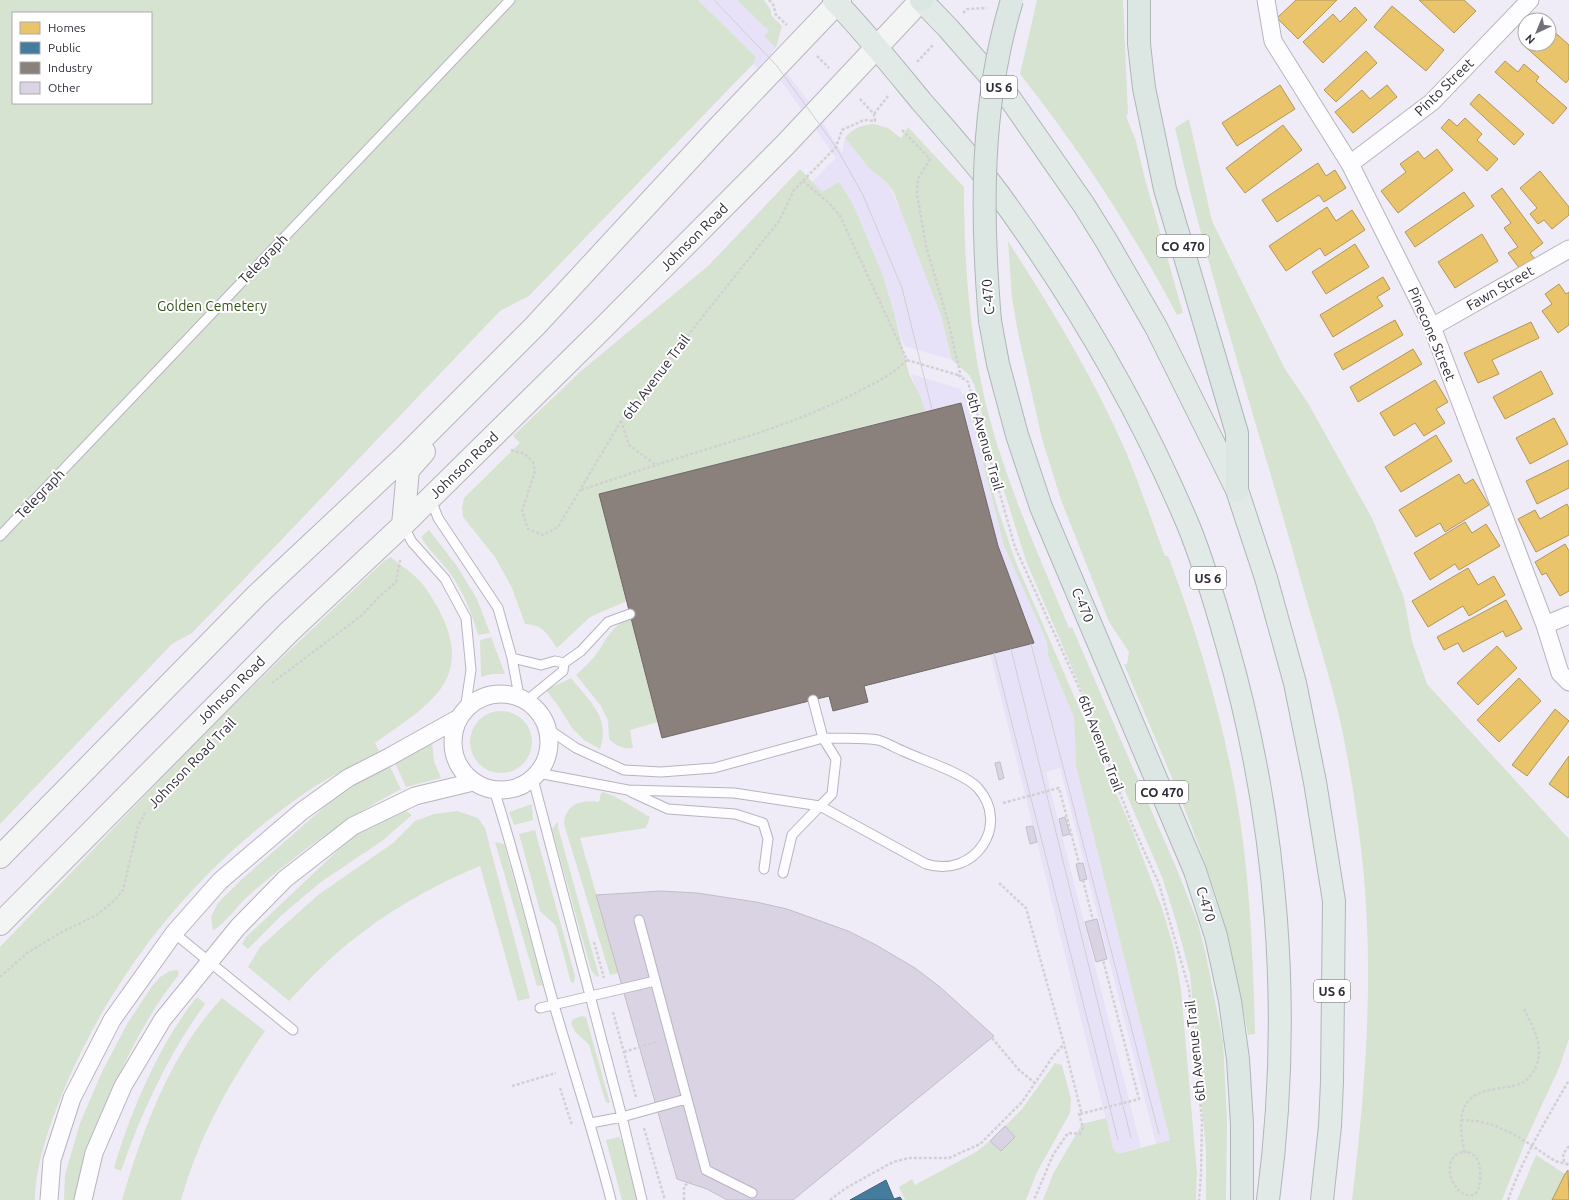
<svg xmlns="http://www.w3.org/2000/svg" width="1569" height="1200" font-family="Ubuntu,sans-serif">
	<rect width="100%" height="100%" fill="#f0ecf7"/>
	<path fill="#e8e2f8" d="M698 0H737L769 31 764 36 776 48 771 53 813 107 842 153 845 138 868 167 888 184 903 215 921 261 941 316 952 360 904 346 882 273 853 204 822 192 812 182 836 158 784 85 764 61 758 68 753 64 756 57Z
		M911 374 961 389 962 396 967 402 1004 546 1047 642 1048 656 1074 717 1076 766 1170 1140 1156 1144 1060 768 1046 772 1141 1147 1118 1154 1113 1148 990 654 1034 643 998 546 961 403 925 411Z"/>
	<path fill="#d7e3d1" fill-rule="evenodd" d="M0 0H698L756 57 753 64 529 296 500 311 222 602 192 633 172 644 0 824ZM13 13H151V103H13Z
		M737 0H764L771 10V15L782 26 776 48 764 36 769 31Z
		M1037 0H1123L1128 114 1126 116 1136 141 1145 179 1183 313 1177 315C1132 230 1080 150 1020 74Z
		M1189 119 1212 221 1285 369 1308 403 1373 520 1404 598 1412 641 1427 684 1569 839V1039L1559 1068 1528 1135 1502 1200H1352C1363 1109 1371 1017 1367 925 1365 868 1357 811 1347 755 1337 697 1318 641 1302 584 1260 432 1210 282 1175 128Z
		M874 124 888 128 901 138 908 127 964 187C964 280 972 371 1002 459 1021 517 1046 572 1069 628L1072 627 1178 872 1198 923 1206 955 1223 1041 1227 1119 1226 1200H1206V1151L1190 974 1175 918 1162 877 1026 561 992 452 974 384 969 375 952 360 941 316 894 193 888 184 868 167 845 138C852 128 862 125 874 124Z
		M800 169 822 192 839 182 853 204 882 273 894 312 909 374 920 395 925 411 599 494 627 601 590 617 557 648C547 634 544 625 525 624L512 588 495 557 463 517 462 508 464 498 520 443 513 436 581 371 708 266Z
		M1008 241C1051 308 1094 378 1126 452 1140 486 1152 521 1165 556H1168C1198 634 1221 713 1236 795 1250 873 1253 955 1255 1034L1248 1035C1240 989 1231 944 1217 899 1192 819 1156 742 1124 664H1127L1129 652 1109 622 1061 500 1042 439 1018 333 1012 298Z
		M967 394 997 506 1015 560 1133 832 1163 911 1174 949 1181 989 1197 1173 1196 1200H1043L1053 1174 1082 1124 1106 1118 1113 1148 1118 1154 1170 1140 1076 766 1074 717 1048 656 1047 642 1004 546 971 416 967 402 962 396Z
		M429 530 457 566 477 599 490 633 478 635C472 613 463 592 450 573 441 561 429 551 421 537Z
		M391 557C401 566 412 572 421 582 428 590 433 600 438 608 455 640 460 670 433 698 416 716 394 729 375 743L379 751C354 765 328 777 305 793 200 866 121 961 69 1078 54 1112 35 1163 35 1200H0V947L195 743 290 650 384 561Z
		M631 617 658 722 630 730 633 748C626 750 614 745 609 739L608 721 601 706 576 675C582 669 589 663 595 656 607 639 610 627 631 617Z
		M491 637 505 674H492L481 677 480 640Z
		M571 678C589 701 611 717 600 749L584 740 572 728 559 707 546 690Z
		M470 742a31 31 0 1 1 62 0a31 31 0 1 1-62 0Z
		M432 742 434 761 441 778 406 787 395 763Z
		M389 765 401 789C345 818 295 855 248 896 239 904 222 927 213 930L211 917 218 903 241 880 347 787Z
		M603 792 614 796 650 817 646 828 580 838 619 973 610 975 564 824C565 804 582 799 599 802L601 793Z
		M532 804 533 820 514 825 509 812Z
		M406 811 412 815 382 841 321 882 283 914 248 949 242 944 246 937 350 839 364 829Z
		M457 811 478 818 485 828 530 998 518 1001 480 866C424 889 367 923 323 966 311 977 300 989 289 1001L248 967 260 947 318 895 393 843 415 821 434 814Z
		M558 821V827L599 976 597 977 591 970 552 829Z
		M535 830 575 976 574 983 571 982 570 979 556 926 540 911 519 834Z
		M495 842 504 844 543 985 537 986Z
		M176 970 179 971 178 976C144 1017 113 1084 94 1135 87 1156 82 1179 76 1200H64L65 1175 80 1123 102 1072 127 1024 152 986 160 977 170 971Z
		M197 997 205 1004C168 1055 142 1111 121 1171L114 1168C129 1115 161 1040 197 997Z
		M222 998 265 1031C228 1084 199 1137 181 1200H122C143 1129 171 1052 222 998Z
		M582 1016 586 1017 610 1103H607L605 1100 589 1045C580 1034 577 1038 571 1023L573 1019Z
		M1055 1063 1062 1065 1071 1099 1070 1113 1037 1172 1026 1200H905L899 1187 912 1179 915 1185 976 1152 990 1141 1001 1151 1015 1137 1005 1126 1022 1109Z
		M619 1137 622 1141 638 1200H622L606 1140Z
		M1536 1155 1565 1174 1552 1200H1517Z"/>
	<path fill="#e9c46a" stroke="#b2965b" d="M1296 0H1337L1298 39 1277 18Z
		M1419 0H1464L1476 11 1454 33Z
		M1392 6 1444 50 1426 71 1374 27Z
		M1355 7 1367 20 1323 63 1303 42 1333 14 1340 22Z
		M1549 27 1569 45V79L1566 83 1521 43 1525 39V44H1549Z
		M1366 51 1377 63 1336 102 1324 90Z
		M1505 61 1518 72 1524 64 1539 77 1536 81 1567 108 1553 124 1495 72Z
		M1280 85 1295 109 1237 146 1222 123Z
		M1387 85 1397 97 1353 133 1335 112 1362 90 1370 99Z
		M1479 94 1524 134 1514 145 1470 104Z
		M1465 118 1482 134 1477 140 1498 159 1487 171 1441 128 1449 119 1457 126Z
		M1283 125 1302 150 1245 193 1226 168Z
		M1437 149 1453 170 1398 213 1381 191 1406 172 1400 164 1418 151 1424 159Z
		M1318 163 1326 176 1335 170 1346 188 1324 202 1319 195 1277 222 1262 200Z
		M1540 171 1569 207V215L1552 229 1544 220 1538 224 1530 214 1537 208 1520 188Z
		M1502 188 1543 243 1530 253 1535 259 1520 269 1508 253 1518 247 1504 228 1511 223 1491 196Z
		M1464 192 1474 206 1415 247 1405 232Z
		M1327 207 1336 221 1352 210 1365 230 1325 256 1320 248 1286 271 1269 246Z
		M1482 234 1498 261 1455 288 1438 262Z
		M1355 244 1369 267 1326 294 1312 272Z
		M1383 277 1390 289 1377 297 1383 306 1333 337 1320 315Z
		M1559 284 1566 294 1569 292V325L1558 333 1542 311 1552 304 1545 294Z
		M1395 320 1403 335 1343 370 1334 354Z
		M1531 322 1539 338 1492 360 1499 374 1478 383 1464 353Z
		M1413 349 1422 364 1358 402 1350 387Z
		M1541 371 1553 394 1505 419 1493 397Z
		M1435 380 1448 402 1436 409 1445 423 1424 436 1415 423 1394 436 1380 413Z
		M1554 418 1568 444 1530 464 1516 438Z
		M1436 435 1452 461 1401 492 1385 467Z
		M1569 460V488L1537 504 1526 481Z
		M1459 474 1465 484 1473 479 1489 505 1445 532 1440 523 1416 537 1399 510Z
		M1567 504 1569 508V535L1536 552 1518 519 1535 510 1540 519Z
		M1465 522 1472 533 1486 524 1500 546 1459 570 1455 564 1430 580 1414 553Z
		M1565 544 1569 551V591L1560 596 1546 573 1542 575 1535 562Z
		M1468 568 1478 585 1494 576 1505 595 1469 616 1463 606 1428 627 1412 601Z
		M1506 600 1522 629 1506 637 1503 631 1463 652 1458 643 1444 650 1437 637Z
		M1497 646 1517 668 1478 705 1457 683Z
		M1519 678 1541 701 1499 742 1477 720Z
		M1555 709 1569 721 1527 776 1512 765Z
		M1569 756V797L1568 798 1549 784Z
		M1568 1170 1569 1200H1552L1565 1174Z"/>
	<path fill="#457b9d" stroke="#3f637f" d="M886 1180 894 1199 900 1197 902 1200H850Z"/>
	<path fill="#8a817c" stroke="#6f6868" d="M961 403 998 546 1034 643 864 686 868 702 833 711 829 696 662 738 599 494Z"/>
	<path fill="#d9d3e4" stroke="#c1bec8" d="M1000 762 1004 778 999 780 995 763Z
		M1065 817 1070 834 1063 836 1059 819Z
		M1033 826 1037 842 1030 844 1026 827Z
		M1083 863 1087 879 1080 881 1076 864Z
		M661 891 697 893 756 902 787 909 848 931 876 945 915 968 940 987 994 1036 793 1200H727L707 1189 677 1179 596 895Z
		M1097 919 1107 959 1096 962 1085 922Z
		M1005 1126 1015 1137 1001 1151 990 1141Z"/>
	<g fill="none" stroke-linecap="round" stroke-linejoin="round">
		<defs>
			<path id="service" d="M436 499 433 505 438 518 498 608 512 658 519 696
				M403 525 412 542 445 579 466 618 471 670 465 710
				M0 536 510 0
				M512 658 541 665 555 661 564 663
				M526 701 563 671 564 663 581 651 608 622 630 614
				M538 773 628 790 734 793 820 806 832 794 836 759 823 738 714 768 661 772 624 770 576 748 548 729
				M533 779 622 1117 642 1200
				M494 790C517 861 534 934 554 1005 573 1070 594 1134 611 1200
				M631 792 668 809 735 814 763 823 768 839 764 869
				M783 873 792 835 820 806 926 864C974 879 1012 825 977 787 963 773 922 760 903 751 895 748 886 742 878 740 862 737 840 739 823 738L813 700
				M639 920 706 1170 752 1193
				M174 933 293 1030
				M540 1008 655 981
				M591 1123 622 1117 686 1099"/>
			<path id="minor" d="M1266 0 1273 41 1350 164 1432 327 1545 625 1560 673 1569 682
				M1350 164 1432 102 1530 0
				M1432 327 1569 249
				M1545 625 1569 615
				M453 742a48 48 0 1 1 96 0a48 48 0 1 1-96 0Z
				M49 1200 52 1160 72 1098 112 1020 174 933 220 881 302 811 348 778 389 757 459 718
				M83 1200 94 1153 123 1086 163 1019 238 927 285 879 353 826 415 796 473 782"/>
			<path id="secondary" d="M403 525 408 470 424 452
				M0 857 257 595 404 457 535 326 717 129 840 0
				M0 924 289 632 403 525 602 329 785 145 921 0"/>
			<path id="trunk" d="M834 0C865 32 893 67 921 101 947 131 974 161 998 193 1074 297 1139 408 1189 527 1204 564 1215 602 1226 641 1278 822 1293 1013 1268 1200
				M921 0 948 28 1011 100 1084 205 1107 242 1156 327 1237 490 1266 578 1295 683 1315 782 1334 901 1332 1082 1330 1126 1322 1200"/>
			<path id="motorway" d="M921 0H922
				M1139 0V44L1144 88 1165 189 1237 433V490
				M990 321 998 364 1017 435 1041 507 1195 871 1216 936 1230 1001 1238 1059 1242 1124V1200"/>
		</defs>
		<use href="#service" stroke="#b8b4bf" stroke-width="11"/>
		<use href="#minor" stroke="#b8b4bf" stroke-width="19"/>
		<use href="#secondary" stroke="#b8b4bf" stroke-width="24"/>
		<use href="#trunk" stroke="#adb7b7" stroke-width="24"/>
		<use href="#motorway" stroke="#adb7b7" stroke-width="24"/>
		<path stroke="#d1d0d3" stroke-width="2.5" stroke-dasharray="3 2" stroke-linecap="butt" d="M769 0 773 4 776 15 787 25
			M963 13 967 9 987 8
			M817 56 829 68
			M917 62 934 44
			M874 114 888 96
			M902 130 930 159 918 179 917 194 926 246 948 321 961 377
			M803 181 830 204 840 216 907 360C893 374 877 382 859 391 795 425 725 443 656 465L629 445 621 421 700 320 779 221 794 190 836 147 842 130 864 120 875 121 874 114 859 98
			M958 375 968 382 1015 547 1086 703 1131 822 1159 884 1189 989 1202 1120 1201 1173 1199 1200
			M511 450 525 454 533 462 535 471 522 511 528 529 543 535 558 527 621 421
			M581 490 656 465
			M272 683 361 616 379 597 396 582 400 560
			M1003 803 1059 788 1079 863
			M1083 880 1093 920
			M999 883 1026 908 1064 1044 1081 1111 1079 1114 1083 1128 1080 1134 1068 1133 1053 1155 1034 1200
			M594 942 604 978
			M0 977 27 953 60 933 97 915 115 900 123 890 138 826 146 811
			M613 1012 636 1097
			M992 1038 1019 1070 1035 1083
			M624 1052 656 1042
			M512 1086 556 1073
			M560 1088 572 1125
			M1080 1114 1139 1099 1103 960
			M1461 1120C1500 1120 1524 1141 1555 1161L1566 1164
			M644 1128 665 1200
			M1569 1146 1563 1154 1564 1161 1569 1166
			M1464 1152C1462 1135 1456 1113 1470 1099 1481 1089 1499 1089 1513 1086 1521 1084 1527 1081 1531 1075 1548 1053 1534 1029 1523 1007
			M1468 1152C1471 1153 1474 1155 1476 1157 1482 1165 1482 1189 1474 1195 1450 1200 1437 1150 1468 1152Z
			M684 1200V1186L694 1179
			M830 1200 846 1188 893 1162 909 1158H949L980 1144 1022 1102 1054 1055 1064 1044
			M1508 1200C1523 1157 1547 1119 1569 1080"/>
		<use href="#service" stroke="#fdfcfe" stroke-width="9"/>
		<use href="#minor" stroke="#fdfcfe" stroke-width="17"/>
		<use href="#secondary" stroke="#f3f5f5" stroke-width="22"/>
		<use href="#trunk" stroke="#e2eae8" stroke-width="22"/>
		<use href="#motorway" stroke="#dce6e3" stroke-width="22"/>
		<path stroke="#d0ced2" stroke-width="1" d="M714 0 777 66 836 147 863 195 902 288 932 409
			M1031 644 1159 1134
			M1011 649 1131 1138
			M994 653 1118 1140"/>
		<defs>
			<path id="motorway-bridge" d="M990 321C981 213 980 105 1012 0"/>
		</defs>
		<use href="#motorway-bridge" stroke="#adb7b7" stroke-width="24" stroke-linecap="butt"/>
		<path stroke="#d1d0d3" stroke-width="2.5" stroke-dasharray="3 2" stroke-linecap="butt" d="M907 360 958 375"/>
		<use href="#motorway-bridge" stroke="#dce6e3" stroke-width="22"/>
	</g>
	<g text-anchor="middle" stroke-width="4" stroke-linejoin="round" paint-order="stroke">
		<g fill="#fff" stroke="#6e6b74" stroke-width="1">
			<rect x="981" y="76" width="36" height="22" rx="3"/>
			<rect x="1157" y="235" width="52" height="22" rx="3"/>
			<rect x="1190" y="567" width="36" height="22" rx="3"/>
			<rect x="1136" y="781" width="52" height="22" rx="3"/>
			<rect x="1314" y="980" width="36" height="22" rx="3"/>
		</g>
		<g font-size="13" font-weight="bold" fill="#302c38">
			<text x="999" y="92">US 6</text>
			<text x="1183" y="251">CO 470</text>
			<text x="1208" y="583">US 6</text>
			<text x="1162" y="797">CO 470</text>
			<text x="1332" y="996">US 6</text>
		</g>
		<g font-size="14" fill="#302c38" stroke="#fff">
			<text transform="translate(1444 87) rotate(-44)" y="5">Pinto Street</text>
			<text transform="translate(694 237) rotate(-45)" y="5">Johnson Road</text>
			<text transform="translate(263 259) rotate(-46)" y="5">Telegraph</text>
			<text transform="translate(1500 288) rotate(-30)" y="5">Fawn Street</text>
			<text transform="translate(988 297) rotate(-95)" y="5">C-470</text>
			<text transform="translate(1432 334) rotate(67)" y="5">Pinecone Street</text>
			<text transform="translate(656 377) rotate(-53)" y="5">6th Avenue Trail</text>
			<text transform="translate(985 441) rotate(74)" y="5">6th Avenue Trail</text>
			<text transform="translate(464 465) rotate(-44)" y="5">Johnson Road</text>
			<text transform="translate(40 494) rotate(-46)" y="5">Telegraph</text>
			<text transform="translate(1083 605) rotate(67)" y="5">C-470</text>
			<text transform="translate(231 690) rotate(-45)" y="5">Johnson Road</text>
			<text transform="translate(1101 743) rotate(69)" y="5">6th Avenue Trail</text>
			<text transform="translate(192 763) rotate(-46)" y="5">Johnson Road Trail</text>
			<text transform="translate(1206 904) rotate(73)" y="5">C-470</text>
			<text transform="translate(1195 1051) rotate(-96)" y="5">6th Avenue Trail</text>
		</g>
		<g font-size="14" fill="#345218" stroke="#fff">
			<text x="212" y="311">Golden Cemetery</text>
		</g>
	</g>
	<rect x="12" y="12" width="140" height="92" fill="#ffffff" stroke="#acabaf"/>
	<rect x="20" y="22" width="20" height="12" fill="#e9c46a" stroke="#acabaf"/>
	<text x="48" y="32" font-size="12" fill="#302c38">Homes</text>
	<rect x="20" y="42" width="20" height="12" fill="#457b9d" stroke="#acabaf"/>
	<text x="48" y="52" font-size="12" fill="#302c38">Public</text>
	<rect x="20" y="62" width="20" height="12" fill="#8a817c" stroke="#acabaf"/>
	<text x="48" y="72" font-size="12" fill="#302c38">Industry</text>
	<rect x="20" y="82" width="20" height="12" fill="#d9d3e4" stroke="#acabaf"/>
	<text x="48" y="92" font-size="12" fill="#302c38">Other</text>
	<g transform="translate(1537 32) rotate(224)"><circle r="19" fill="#ffffff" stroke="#acabaf"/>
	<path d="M0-3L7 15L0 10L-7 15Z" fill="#736f7b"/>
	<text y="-6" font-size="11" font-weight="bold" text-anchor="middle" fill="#302c38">N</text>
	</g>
</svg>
